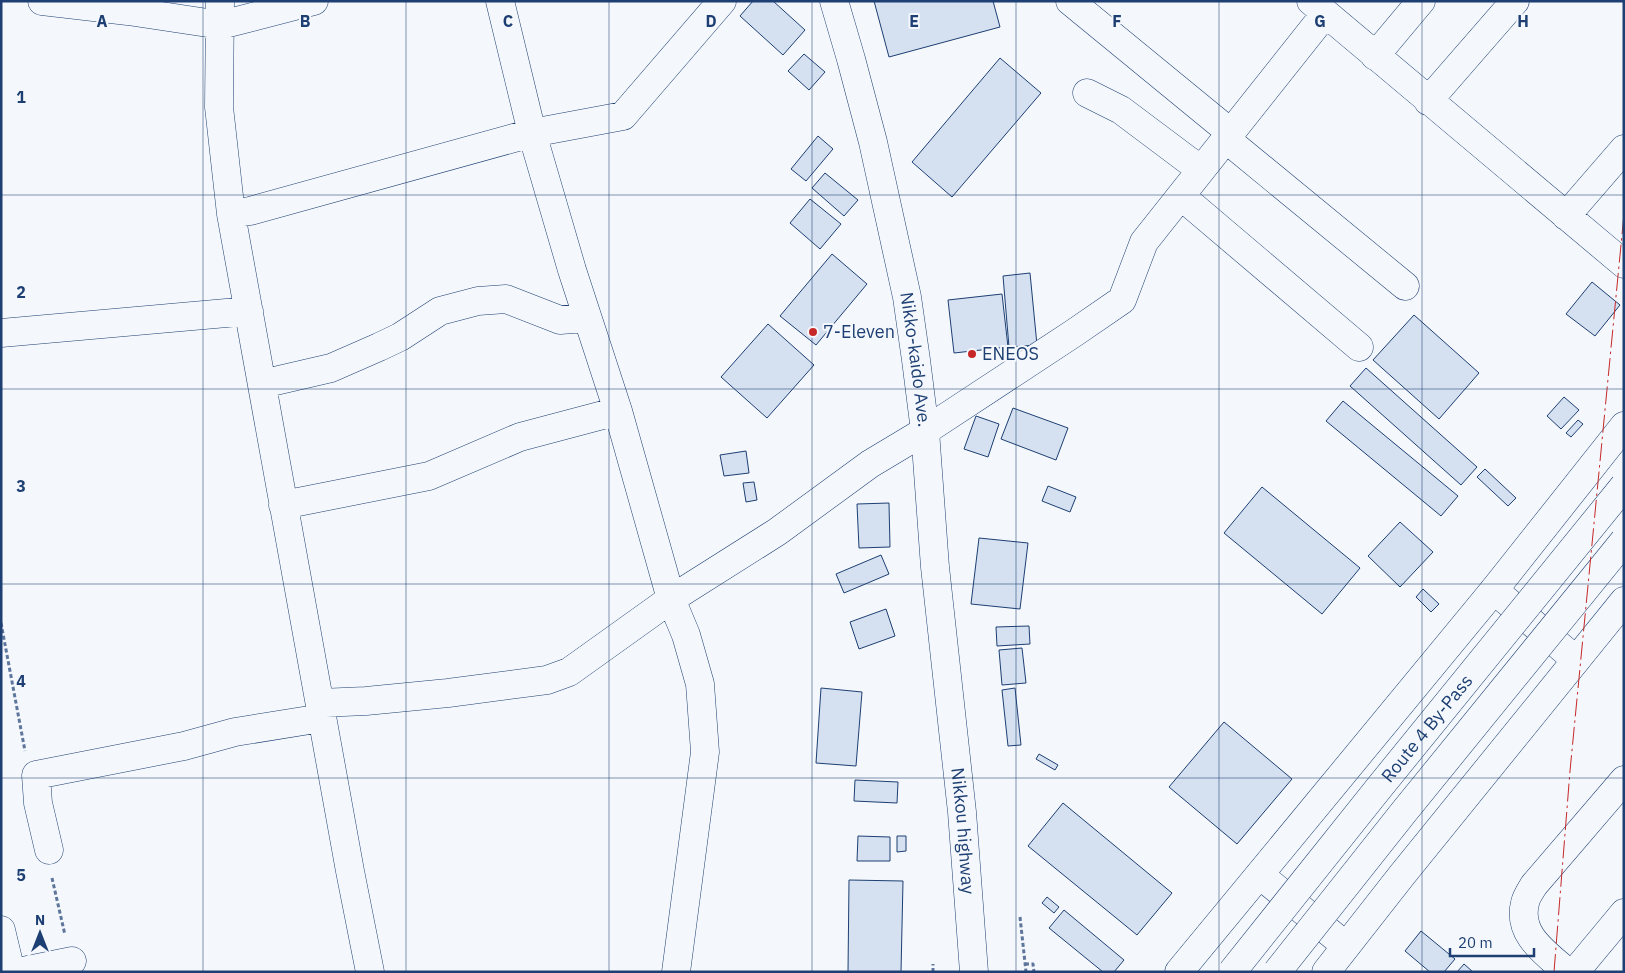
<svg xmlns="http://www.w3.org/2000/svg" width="1625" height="973" font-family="'IBM Plex Sans',sans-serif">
	<rect width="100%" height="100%" fill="#f4f7fb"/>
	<path fill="#d5e0f0" stroke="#1d3f73" d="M753 1H773L805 30 783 55 740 16Z
		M874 1H993L1000 27 889 57Z
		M804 54 825 72 809 90 788 71Z
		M1000 58 1041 93 952 197 912 162Z
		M818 136 833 149 806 181 791 169Z
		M825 173 858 200 844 216 812 188Z
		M810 199 841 224 820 249 790 223Z
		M832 254 867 284 816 345 780 316Z
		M1030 273 1037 345 1009 347 1003 276Z
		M1592 282 1620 305 1595 336 1566 314Z
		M1002 294 1008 347 954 353 948 300Z
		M1414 315 1479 373 1439 419 1373 360Z
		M768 324 814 365 767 418 721 377Z
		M1366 368 1477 467 1461 485 1350 386Z
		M1564 397 1579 410 1561 429 1547 416Z
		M1343 401 1458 496 1441 516 1326 421Z
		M1013 408 1068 428 1056 460 1001 439Z
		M976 416 999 424 988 457 964 449Z
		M1578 420 1583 424 1571 437 1566 433Z
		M746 451 749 473 724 476 720 455Z
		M1485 469 1516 498 1508 506 1477 477Z
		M754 482 757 500 746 502 743 483Z
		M1048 486 1076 497 1070 512 1042 501Z
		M1262 487 1360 568 1322 614 1224 533Z
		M889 503 890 547 859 548 857 504Z
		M1400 522 1433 552 1400 587 1368 556Z
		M979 538 1028 543 1020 609 971 604Z
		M881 555 889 574 844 593 836 574Z
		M1423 589 1439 604 1431 612 1416 597Z
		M886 609 895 636 859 649 850 622Z
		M1029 626 1030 644 997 646 996 627Z
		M1022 648 1026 683 1002 685 999 650Z
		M821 688 862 692 856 766 816 763Z
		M1015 688 1021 745 1008 746 1002 690Z
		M1224 722 1292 779 1237 844 1169 787Z
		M1039 754 1058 765 1055 770 1036 759Z
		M855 780 898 782 897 803 854 801Z
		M1063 803 1172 893 1137 935 1028 846Z
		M858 836 890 837V861H857Z
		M897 836H906V851L897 852Z
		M849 880 903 881 901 972H848Z
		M1047 897 1059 907 1054 913 1042 903Z
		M1064 910 1124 960 1114 972H1103L1049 928Z
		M1421 931 1455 959 1444 972H1430L1405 951Z
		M1464 964 1473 972H1457Z"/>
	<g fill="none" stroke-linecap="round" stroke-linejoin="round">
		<defs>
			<path id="minor" d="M42 1 128 11 221 25 314 1
				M220 1 219 107 231 214 350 871 370 972
				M500 1 532 133 572 270 618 411 671 599 686 635 700 684 705 752 676 972
				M1070 1 1231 133
				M1311 1 1624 264
				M1375 56 1421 1
				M1087 93 1121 110 1201 170
				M1428 101 1515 1
				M1226 139 1405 286
				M1181 196 1359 347
				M231 214 250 211 532 133 623 116 722 1
				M1566 216 1624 149
				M1 333 249 311
				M262 384 331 368 379 347 400 337 440 311 478 301 506 299 560 320 586 318
				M283 505 429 476 520 437 618 411
				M1494 590 1576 660
				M320 703 366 701 448 693 547 680 569 672 671 599 777 532 870 464 925 431 1074 333 1122 300 1144 242 1325 14
				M49 850 38 803 36 775 184 746 235 732 322 718
				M1260 875 1346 946
				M1 930 11 972
				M18 972 72 961
				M1567 972C1546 953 1517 935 1525 903 1526 897 1531 890 1534 885L1624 780
				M1575 972 1624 913"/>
			<g id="highway">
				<path id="s1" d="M834 1 851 59 873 142 907 297 916 360 925 431 935 567 962 812 974 972"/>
				<path d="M1179 972 1494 590 1624 426"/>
				<path d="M1326 972 1402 875 1624 601"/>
			</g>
		</defs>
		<use href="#minor" stroke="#1d3f73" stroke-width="29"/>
		<use href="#highway" stroke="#1d3f73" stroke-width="29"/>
		<path stroke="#5e769c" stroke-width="3" stroke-dasharray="4 2.5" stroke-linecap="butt" d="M1 623 25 751
			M52 878 65 935
			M1020 917 1026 972
			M1025 964H1033L1034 972
			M933 972V964"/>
		<use href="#minor" stroke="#f4f7fb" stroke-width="28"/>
		<use href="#highway" stroke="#f4f7fb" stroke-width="28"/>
		<defs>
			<g id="highway-bridge">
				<path id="s2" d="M1232 972 1378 789 1624 486"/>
				<path d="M1277 972 1403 813 1624 541"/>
			</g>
		</defs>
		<use href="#highway-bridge" stroke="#1d3f73" stroke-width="29" stroke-linecap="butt"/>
		<use href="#highway-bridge" stroke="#f4f7fb" stroke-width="28"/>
		<path stroke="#c62828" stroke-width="1" stroke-dasharray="18 4 2.5 4" stroke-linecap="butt" d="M1554 972 1570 771 1624 214"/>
	</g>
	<path fill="none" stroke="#1d3f73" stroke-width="1" stroke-opacity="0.55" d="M203 1V972M406 1V972M609 1V972M812 1V972M1016 1V972M1219 1V972M1422 1V972M1 195H1624M1 389H1624M1 584H1624M1 778H1624"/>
	<g fill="#c62828" stroke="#f4f7fb" stroke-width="2">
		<circle cx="813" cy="332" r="5"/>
		<circle cx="972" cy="354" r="5"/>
	</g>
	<g text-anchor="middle" stroke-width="4" stroke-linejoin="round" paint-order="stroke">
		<g font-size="18" fill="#1d3f73" stroke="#f4f7fb" text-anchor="start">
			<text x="823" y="338">7-Eleven</text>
			<text x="982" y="360">ENEOS</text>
		</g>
		<g font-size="18" fill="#1d3f73" stroke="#f4f7fb">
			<text dy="6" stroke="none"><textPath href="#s1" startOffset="368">Nikko-kaido Ave.</textPath></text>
			<text dy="6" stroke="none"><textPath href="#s2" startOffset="312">Route 4 By-Pass</textPath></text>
			<text dy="6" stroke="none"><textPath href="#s1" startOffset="842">Nikkou highway</textPath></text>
		</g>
	</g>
	<g font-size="16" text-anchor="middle" font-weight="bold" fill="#1d3f73" stroke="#f4f7fb" stroke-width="4" stroke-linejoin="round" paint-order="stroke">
		<text x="102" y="27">A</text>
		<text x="305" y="27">B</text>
		<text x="508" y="27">C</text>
		<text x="711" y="27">D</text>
		<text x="914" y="27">E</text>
		<text x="1117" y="27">F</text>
		<text x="1320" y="27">G</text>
		<text x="1523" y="27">H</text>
		<text x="21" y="103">1</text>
		<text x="21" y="298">2</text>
		<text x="21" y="492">3</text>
		<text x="21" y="687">4</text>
		<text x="21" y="881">5</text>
	</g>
	<rect width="1625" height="973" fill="none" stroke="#1d3f73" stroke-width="5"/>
	<g transform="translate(40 933)" stroke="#f4f7fb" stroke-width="4" paint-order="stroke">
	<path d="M0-4L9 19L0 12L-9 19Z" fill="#1d3f73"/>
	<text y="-8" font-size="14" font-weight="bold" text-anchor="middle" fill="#1d3f73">N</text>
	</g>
	<path d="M1450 948v8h84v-8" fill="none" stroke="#1d3f73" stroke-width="2.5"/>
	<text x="1458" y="948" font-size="15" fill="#1d3f73" stroke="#f4f7fb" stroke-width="4" paint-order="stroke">20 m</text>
</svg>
